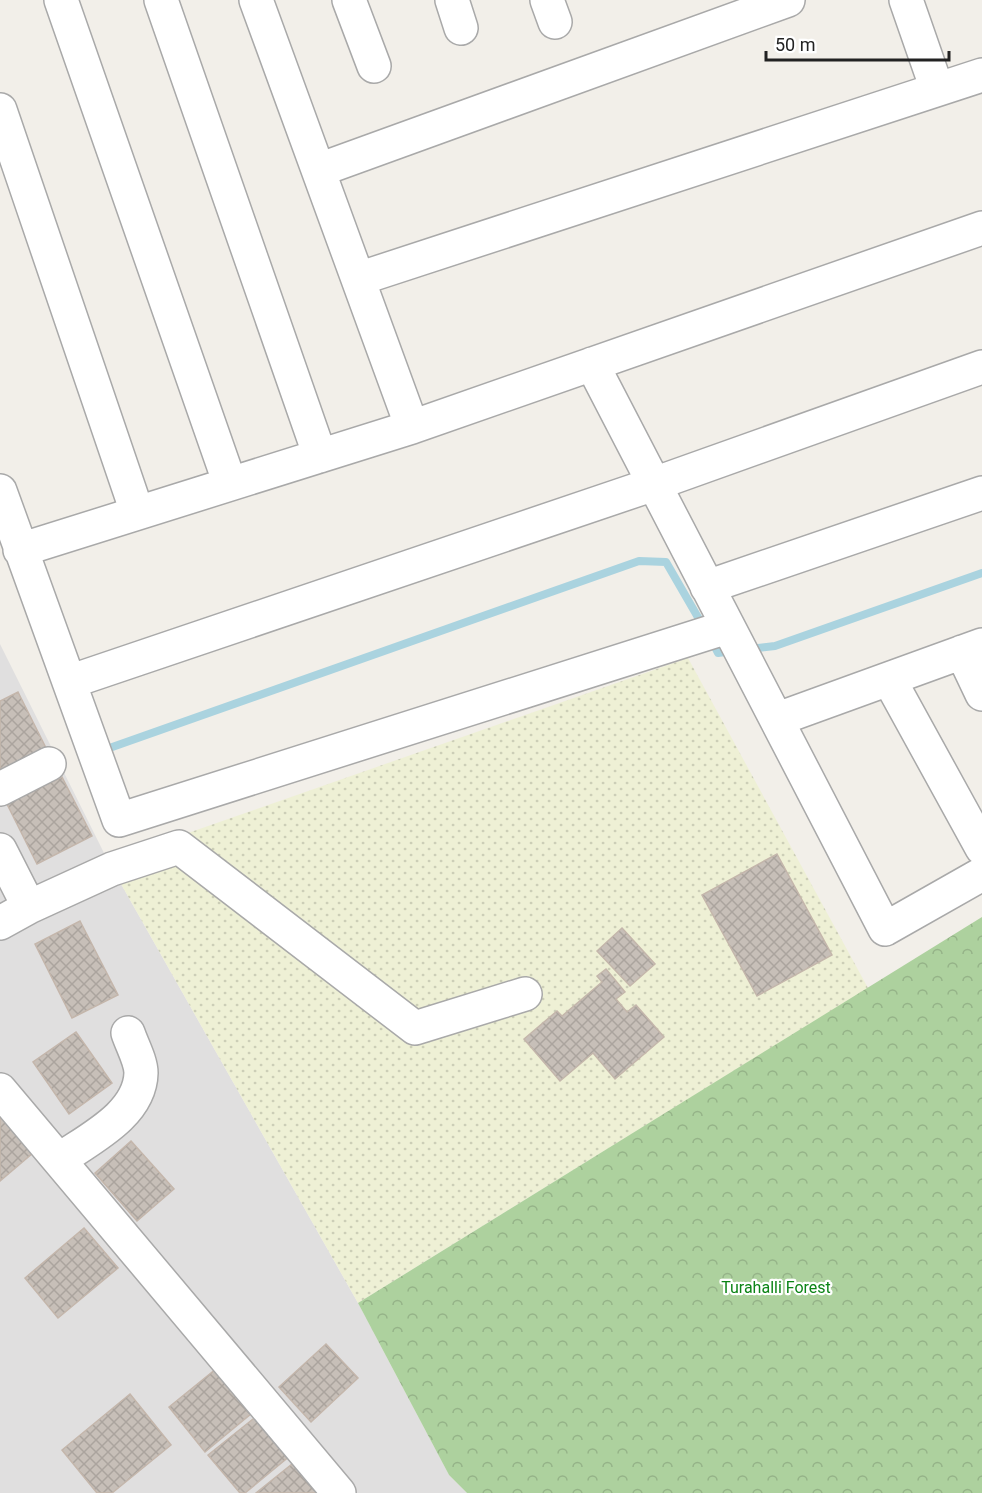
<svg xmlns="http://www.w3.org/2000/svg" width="982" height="1493" font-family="Roboto,sans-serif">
	<defs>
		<pattern id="farmland-dots" width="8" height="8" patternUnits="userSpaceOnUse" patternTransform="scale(1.5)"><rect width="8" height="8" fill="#eef0d5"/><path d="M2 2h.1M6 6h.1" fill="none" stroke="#ccceb7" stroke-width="1.8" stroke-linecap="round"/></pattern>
		<pattern id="forest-crowns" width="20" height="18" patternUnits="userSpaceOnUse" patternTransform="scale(1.5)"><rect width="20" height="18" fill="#add19e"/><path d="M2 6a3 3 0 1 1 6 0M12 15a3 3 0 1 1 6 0" fill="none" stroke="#95b388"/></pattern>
		<pattern id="building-cross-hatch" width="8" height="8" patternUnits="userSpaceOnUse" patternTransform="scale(1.5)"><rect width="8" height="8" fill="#c7bfb8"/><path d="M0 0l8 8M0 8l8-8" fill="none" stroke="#aba49e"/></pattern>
	</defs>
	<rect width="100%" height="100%" fill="#f2efe9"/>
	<path fill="#e0dfdf" d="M0 644 108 861 358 1303 449 1475 467 1493H0Z"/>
	<path fill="url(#farmland-dots)" d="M688 658 868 988 358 1303 108 861Z"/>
	<path fill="url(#forest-crowns)" d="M982 917V1493H467L449 1475 358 1303Z"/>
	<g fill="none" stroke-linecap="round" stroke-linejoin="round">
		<path stroke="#aad3df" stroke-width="8" d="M712 641 718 653 732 651
			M750 649 775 646 982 573
			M101 751 639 561 666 562 703 626"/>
	</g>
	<path fill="url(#building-cross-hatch)" stroke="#c4b6ab" stroke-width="1.5" d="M18 692 48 752 0 776V701Z
		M62 777 92 836 37 864 7 804Z
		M777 854 832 955 757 996 702 895Z
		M80 921 118 995 72 1018 35 944Z
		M622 928 655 964 630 986 597 951Z
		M606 969 625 992 616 999 627 1012 636 1005 664 1037 615 1079 593 1053 560 1081 524 1039 557 1011 562 1016 602 982 597 976Z
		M76 1032 112 1083 69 1114 33 1062Z
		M0 1115 33 1153 0 1181Z
		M131 1141 174 1189 137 1221 95 1173Z
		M84 1228 118 1268 58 1318 25 1278Z
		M326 1344 358 1378 311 1422 279 1387Z
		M222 1364 258 1408 205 1452 169 1407Z
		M130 1394 171 1445 112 1493H97L62 1450Z
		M263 1411 296 1451 245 1493H240L208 1455Z
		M297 1460 324 1493H256Z"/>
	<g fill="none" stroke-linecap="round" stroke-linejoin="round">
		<defs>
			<path id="minor" d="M61 0 230 484
				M161 0 320 456
				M256 0 412 427
				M349 0 374 66
				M452 0 461 28
				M547 0 555 22
				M906 0 937 89
				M0 110 137 512
				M319 170 788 0
				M358 279 982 75
				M592 364C689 553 789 740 885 929L982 874
				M0 491 119 820 727 627
				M20 550 412 427 982 228
				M707 587 982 493
				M962 652 982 694
				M889 679 982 848
				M69 682 654 484 982 367
				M778 719 982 645
				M0 789 49 764
				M0 850 29 907
				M0 923 29 907 112 869 179 847 415 1028 525 994
				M0 1090 339 1493
				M59 1160C89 1139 140 1115 141 1073 141 1061 132 1045 128 1033"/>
		</defs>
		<use href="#minor" stroke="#a9a9a9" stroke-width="36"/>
		<use href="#minor" stroke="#fff" stroke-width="33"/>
	</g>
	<g text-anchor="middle" stroke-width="4.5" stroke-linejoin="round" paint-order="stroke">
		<g font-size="16" fill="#0c8416" stroke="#fff">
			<text x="776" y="1293">Turahalli Forest</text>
		</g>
	</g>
	<path d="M766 51v9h183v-9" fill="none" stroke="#222222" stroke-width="3"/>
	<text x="775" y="51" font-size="18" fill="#222222" stroke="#ffffff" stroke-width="4.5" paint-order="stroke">50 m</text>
</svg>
